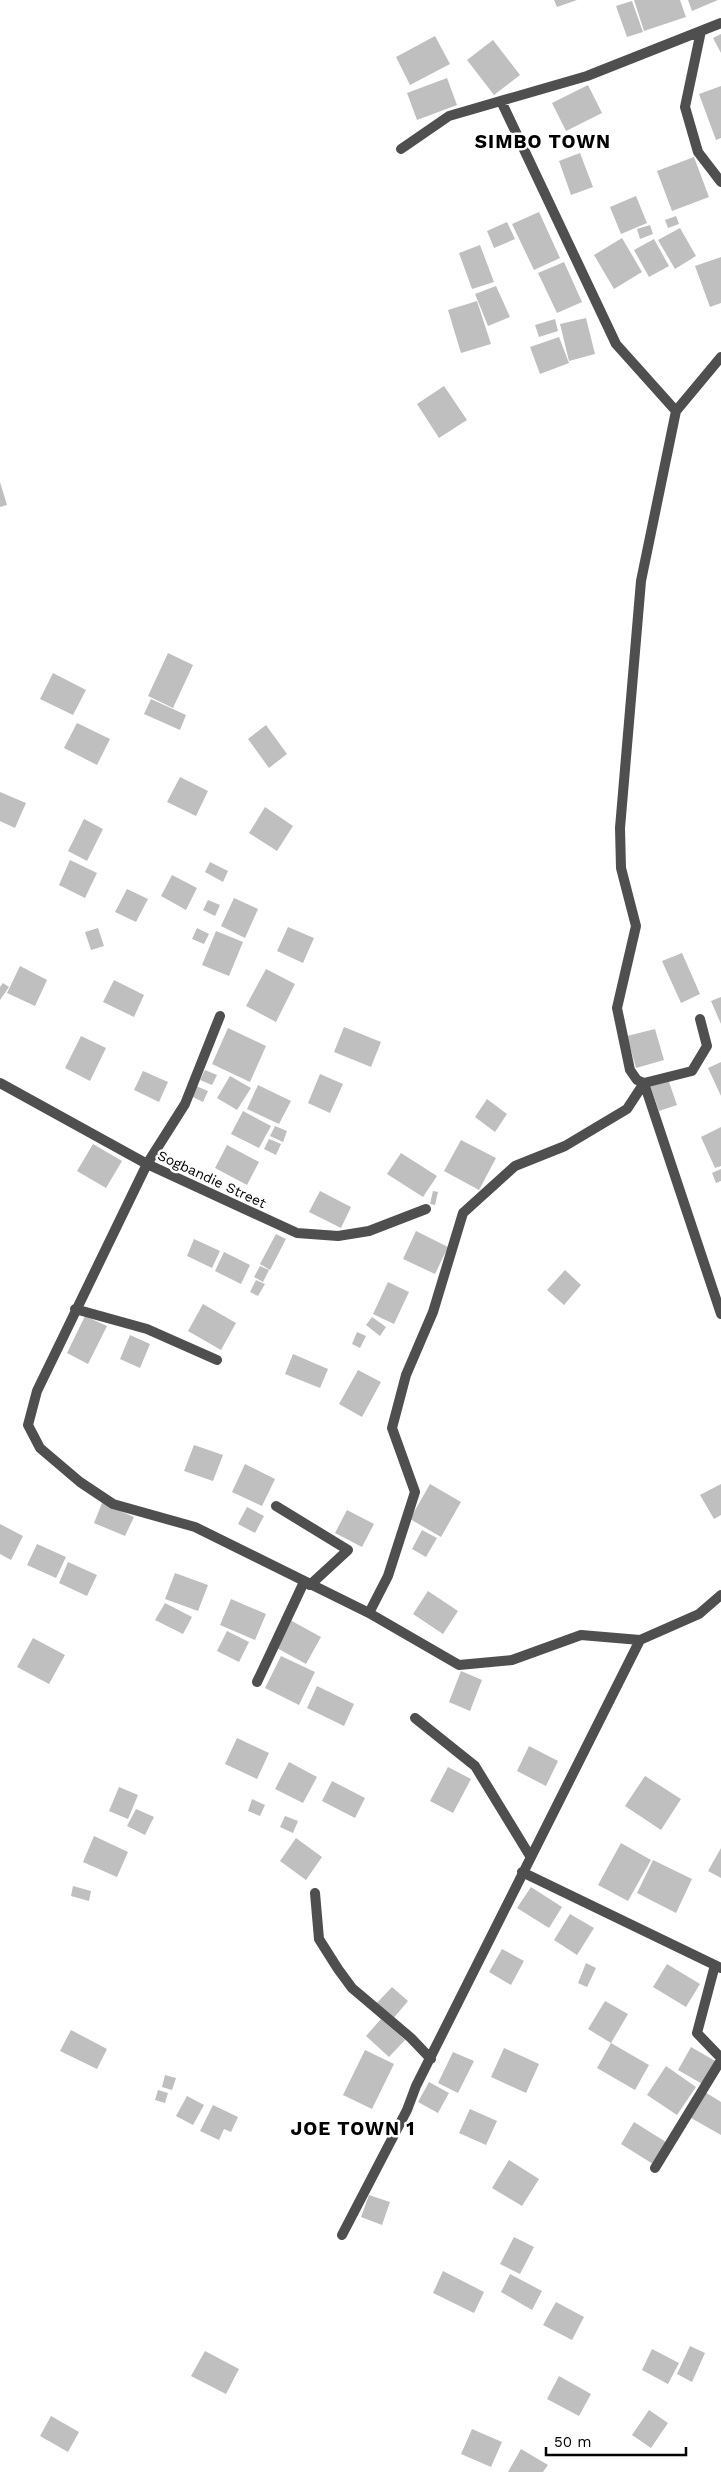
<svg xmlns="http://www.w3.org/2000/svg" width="721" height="2472" font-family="'Work Sans',sans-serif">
	<rect width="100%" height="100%" fill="#fff"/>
	<path fill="#bfbfbf" d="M554 0H577L557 7Z
		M634 0H680L686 17 644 31Z
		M688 0H718L692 11Z
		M632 1 643 32 627 37 616 6Z
		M721 34V53L713 38Z
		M435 36 450 64 410 85 396 57Z
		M493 40 520 75 494 95 467 60Z
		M447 78 457 105 417 120 407 93Z
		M588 85 602 113 566 131 552 103Z
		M721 86V138L716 140 699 94Z
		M580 153 593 187 571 195 559 161Z
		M694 157 709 197 672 211 657 171Z
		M636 196 647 223 621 234 610 207Z
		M539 212 560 258 534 270 512 224Z
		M676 216 679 224 668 228 665 220Z
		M507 222 515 239 494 248 487 231Z
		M650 225 653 234 640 239 637 229Z
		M680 228 696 256 675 269 658 240Z
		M622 238 642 272 614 289 594 255Z
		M654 239 669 266 649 277 634 250Z
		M480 245 494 282 472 289 459 253Z
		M721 257V303L710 307 695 266Z
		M564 262 582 302 557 313 538 273Z
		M496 286 510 317 488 326 475 294Z
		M477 301 491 344 461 353 448 310Z
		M586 318 595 354 569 361 560 324Z
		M555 319 558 331 539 337 535 325Z
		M559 337 569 363 540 374 530 347Z
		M444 386 467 420 439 438 417 404Z
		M0 482 7 505 0 507Z
		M168 653 193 665 173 708 148 696Z
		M53 673 86 690 73 715 40 699Z
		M151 699 186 715 180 730 144 714Z
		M77 723 110 739 97 765 64 748Z
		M266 725 287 754 269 768 248 739Z
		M180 777 208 791 196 816 167 802Z
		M0 792 26 803 15 828 0 821Z
		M265 807 293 826 277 851 249 833Z
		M84 819 103 829 87 861 68 851Z
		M70 860 97 873 85 898 59 885Z
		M210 862 228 871 223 882 205 872Z
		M172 875 197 888 186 910 161 896Z
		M127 889 148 899 136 922 115 912Z
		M234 898 258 909 245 938 221 926Z
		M208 900 220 905 215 916 203 910Z
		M288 927 314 938 303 963 277 951Z
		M98 928 104 946 91 950 85 932Z
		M197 928 209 934 204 944 192 939Z
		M216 931 243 942 229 976 202 965Z
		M682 953 700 994 681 1003 662 961Z
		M20 966 47 980 35 1006 7 993Z
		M266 969 295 984 276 1022 246 1006Z
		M114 980 144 995 134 1017 103 1002Z
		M3 983 9 987 0 1000V987Z
		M721 997V1024L711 1001Z
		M344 1027 381 1042 371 1067 334 1052Z
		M228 1028 266 1046 250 1082 212 1064Z
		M655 1029 664 1060 636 1068 627 1036Z
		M81 1036 106 1048 90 1081 65 1068Z
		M721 1062V1096L708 1068Z
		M205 1070 217 1075 212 1085 200 1080Z
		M143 1071 168 1082 159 1102 134 1090Z
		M320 1074 343 1084 330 1113 308 1103Z
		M230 1076 251 1088 237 1110 217 1098Z
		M668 1079 677 1105 659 1111 650 1085Z
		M258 1085 291 1101 279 1124 247 1109Z
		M196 1086 208 1091 203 1102 191 1096Z
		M487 1099 507 1114 495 1132 475 1117Z
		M243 1111 271 1126 259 1148 231 1134Z
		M275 1126 287 1131 283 1142 270 1136Z
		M721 1127V1166L715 1168 701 1137Z
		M269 1139 281 1144 276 1155 264 1149Z
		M461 1140 496 1158 479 1190 444 1171Z
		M93 1144 122 1161 106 1188 77 1171Z
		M227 1145 259 1162 247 1185 215 1168Z
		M401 1153 437 1176 423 1197 387 1174Z
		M721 1169V1181L716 1183 712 1173Z
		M320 1191 351 1207 341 1228 309 1212Z
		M433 1191 438 1192 435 1205 430 1204Z
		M416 1231 448 1247 435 1274 403 1259Z
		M276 1234 286 1239 270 1270 260 1264Z
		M194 1239 220 1251 212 1268 187 1256Z
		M224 1252 250 1265 241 1284 215 1271Z
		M260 1266 269 1270 263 1282 254 1277Z
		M565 1270 581 1285 564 1305 547 1290Z
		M256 1280 265 1284 258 1296 250 1292Z
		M388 1282 409 1292 394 1324 373 1314Z
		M203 1304 236 1323 221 1350 188 1331Z
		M85 1316 107 1326 88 1364 67 1353Z
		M372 1317 386 1327 380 1336 366 1325Z
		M357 1332 366 1336 360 1348 352 1344Z
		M130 1335 150 1344 140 1368 120 1359Z
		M293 1354 328 1369 320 1388 285 1374Z
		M358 1370 381 1382 362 1417 339 1404Z
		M194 1445 223 1455 213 1481 184 1471Z
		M245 1464 275 1479 262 1506 232 1492Z
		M430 1484 461 1502 441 1537 410 1519Z
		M721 1484V1515L714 1519 700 1495Z
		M102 1503 134 1517 125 1536 94 1523Z
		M247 1507 264 1516 255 1533 238 1524Z
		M347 1510 374 1524 362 1547 335 1533Z
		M0 1524 23 1536 11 1560 0 1554Z
		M422 1530 437 1538 426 1557 412 1549Z
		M37 1544 66 1557 56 1578 27 1565Z
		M68 1562 97 1575 87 1596 59 1583Z
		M175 1573 208 1585 198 1611 165 1599Z
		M428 1591 458 1611 443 1634 413 1614Z
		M231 1599 266 1614 255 1640 220 1625Z
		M165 1603 192 1617 183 1634 155 1620Z
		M290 1620 321 1637 306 1664 275 1647Z
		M227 1631 249 1642 239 1662 217 1651Z
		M33 1638 65 1655 49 1684 17 1667Z
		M281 1656 315 1672 299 1705 265 1688Z
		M461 1671 482 1680 470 1711 449 1702Z
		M317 1686 354 1704 344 1726 307 1708Z
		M237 1738 269 1753 257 1779 225 1764Z
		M529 1746 558 1761 546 1786 517 1771Z
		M289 1762 317 1777 303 1803 275 1789Z
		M448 1767 471 1779 453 1813 430 1801Z
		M645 1776 681 1799 661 1830 625 1806Z
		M332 1781 365 1798 355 1818 322 1801Z
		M119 1787 138 1795 128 1819 109 1811Z
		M252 1799 265 1805 260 1816 248 1811Z
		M136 1809 154 1817 145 1835 127 1826Z
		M285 1816 298 1821 293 1833 280 1827Z
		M94 1836 128 1852 117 1877 83 1862Z
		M296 1838 322 1857 306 1880 280 1861Z
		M621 1843 651 1860 628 1901 598 1885Z
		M721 1848V1878L708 1871Z
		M653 1860 692 1879 676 1913 637 1893Z
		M73 1886 91 1891 89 1901 71 1896Z
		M531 1887 562 1907 549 1928 517 1908Z
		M570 1914 594 1928 577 1955 554 1940Z
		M502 1949 524 1961 511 1985 489 1972Z
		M586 1963 596 1968 587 1987 578 1983Z
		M667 1964 700 1984 686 2007 653 1987Z
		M392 1987 408 2001 392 2020 375 2005Z
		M605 2001 628 2014 611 2043 588 2029Z
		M381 2019 405 2040 389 2057 366 2036Z
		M71 2030 107 2049 97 2069 60 2051Z
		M611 2043 649 2065 635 2090 597 2068Z
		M691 2047 717 2062 704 2085 678 2070Z
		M504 2048 539 2064 526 2093 491 2077Z
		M365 2050 394 2064 372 2109 343 2095Z
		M453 2052 474 2061 458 2093 438 2083Z
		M666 2066 696 2087 677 2115 647 2095Z
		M165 2075 176 2078 172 2090 162 2087Z
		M429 2082 449 2093 438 2113 418 2102Z
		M158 2090 168 2093 165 2103 155 2100Z
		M705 2092 721 2102V2135L691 2118Z
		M187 2096 204 2105 193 2125 176 2116Z
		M213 2105 238 2117 231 2132 224 2129 219 2140 200 2131Z
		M470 2109 497 2121 486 2145 459 2133Z
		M634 2122 666 2142 653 2164 621 2144Z
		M509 2160 539 2179 522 2206 492 2188Z
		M369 2195 390 2202 382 2225 361 2217Z
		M514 2237 534 2247 520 2274 500 2264Z
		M443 2271 484 2292 474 2313 433 2293Z
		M510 2274 542 2291 532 2310 501 2292Z
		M556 2302 584 2317 572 2340 543 2325Z
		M690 2346 705 2353 692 2382 677 2374Z
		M652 2349 679 2363 668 2384 642 2370Z
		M205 2351 239 2369 226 2394 191 2376Z
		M559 2376 591 2394 579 2416 547 2399Z
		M649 2410 668 2423 651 2448 632 2435Z
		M51 2416 79 2432 68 2452 40 2436Z
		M472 2429 502 2442 491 2467 461 2454Z
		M521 2449 548 2465 543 2472H508Z"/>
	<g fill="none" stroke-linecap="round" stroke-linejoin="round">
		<path stroke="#4f4f4f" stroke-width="10" d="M701 31 685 107 698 152 721 182
			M501 101 616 344 676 411
			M401 149 449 116 587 76 721 23
			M721 357 676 411 641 581 620 828 621 868 636 926 617 1008 630 1070 637 1080 644 1083 721 1314
			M220 1016 185 1104 147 1164 37 1391 28 1425 40 1448 80 1482 113 1504 195 1527 369 1613 459 1665 512 1660 581 1635 640 1640
			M0 1083 147 1164 297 1233 338 1236 369 1231 426 1209
			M75 1309 147 1329 217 1360
			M276 1506 348 1550 310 1585
			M369 1613 388 1576 415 1492 392 1428 406 1375 433 1312 463 1213 515 1166 565 1146 627 1109 644 1083 692 1071 707 1046 700 1019
			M257 1682 304 1582
			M415 1718 475 1766 530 1856
			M522 1872 721 1968
			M315 1893 319 1939 338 1969 352 1988 411 2038 431 2059
			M715 1965 697 2033 721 2058
			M655 2168 721 2060
			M342 2235 407 2110 416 2086 640 1640 699 1614 721 1595"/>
	</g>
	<g text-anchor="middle" stroke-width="5" stroke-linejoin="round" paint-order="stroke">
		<g font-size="14" fill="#000" stroke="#fff">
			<text transform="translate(212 1179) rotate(25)" y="5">Sogbandie Street</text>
		</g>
		<g font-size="19" font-weight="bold" letter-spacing="1" fill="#000" stroke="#fff">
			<text x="543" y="148">SIMBO TOWN</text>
			<text x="353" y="2135">JOE TOWN 1</text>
		</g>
	</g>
	<path d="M546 2447v8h140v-8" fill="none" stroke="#000000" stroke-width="2.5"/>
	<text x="554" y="2447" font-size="15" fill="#000000" stroke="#ffffff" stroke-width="4" paint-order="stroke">50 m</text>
</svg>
